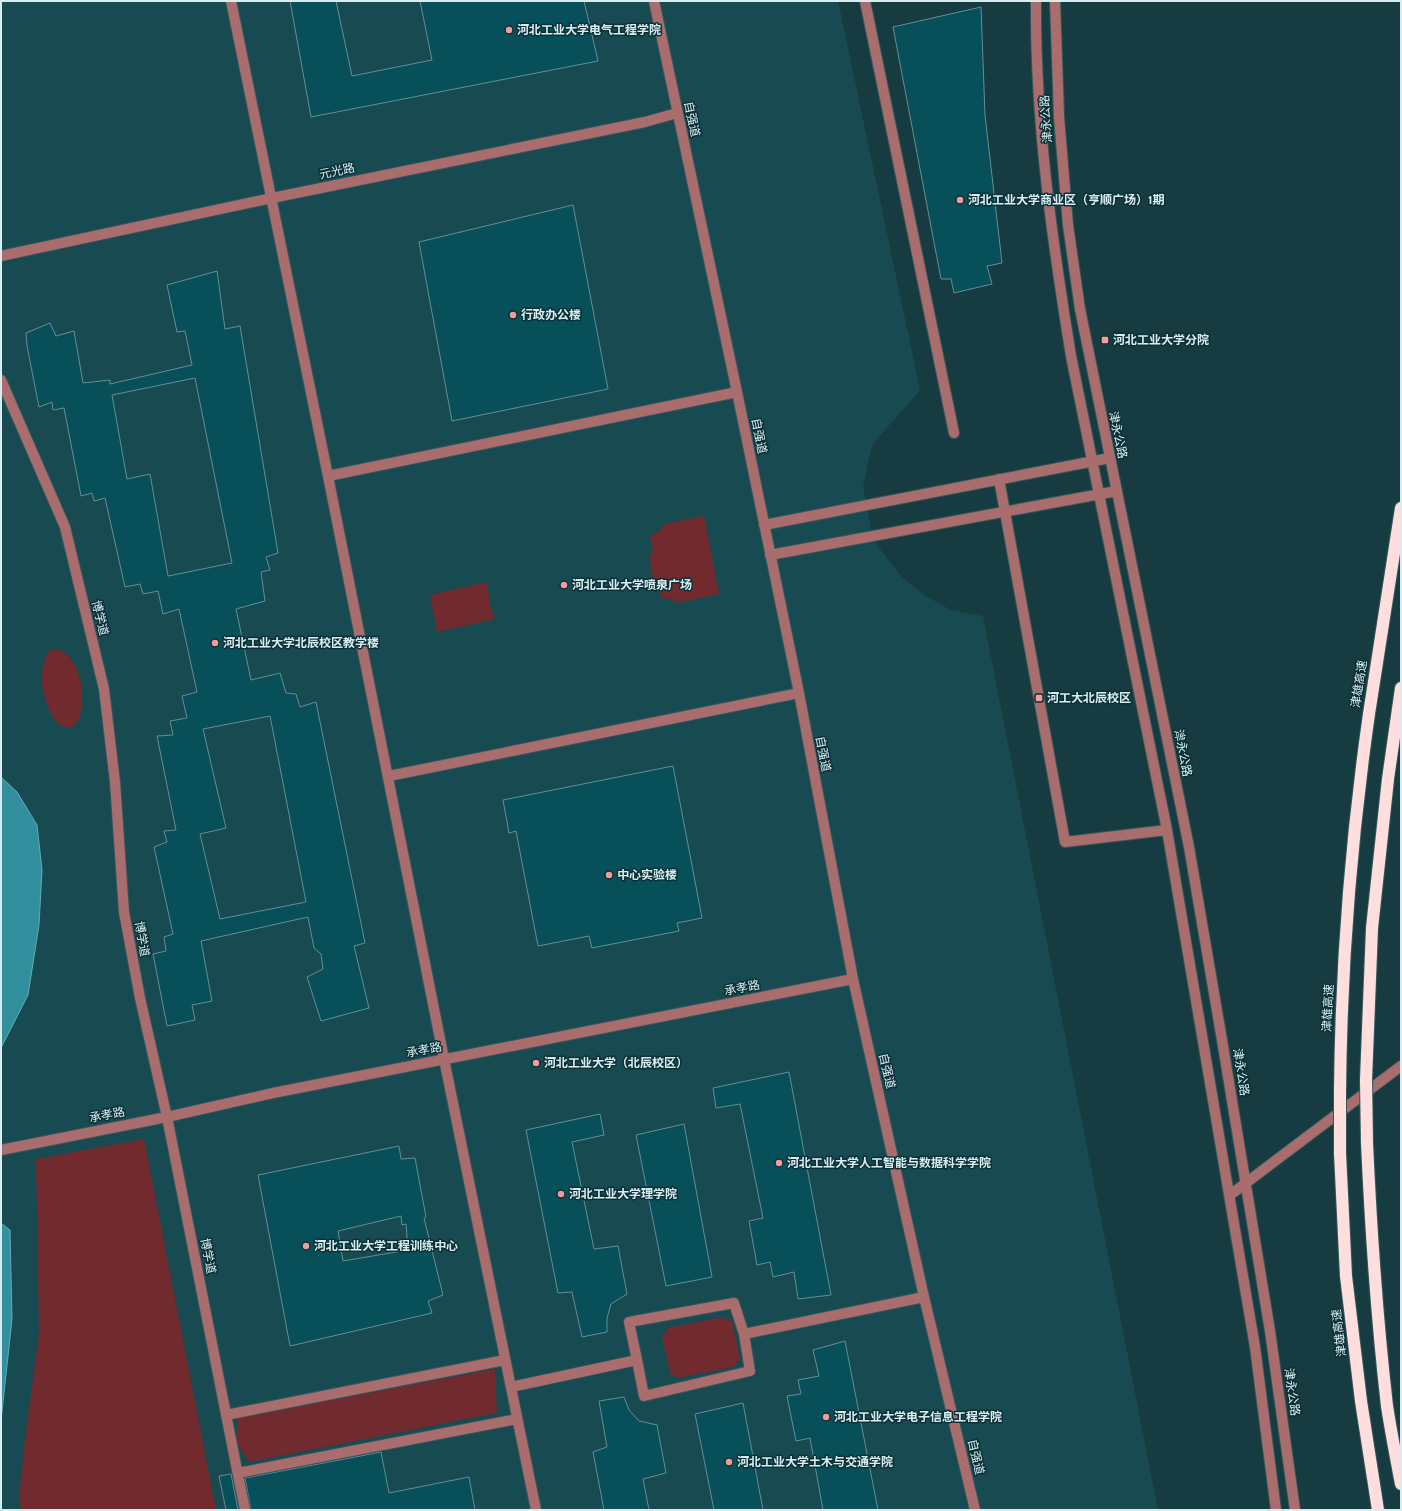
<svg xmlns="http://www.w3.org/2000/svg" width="1402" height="1511" font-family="Cabin,'Noto Sans SC',sans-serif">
	<rect width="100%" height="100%" fill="#163c41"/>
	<path fill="#184a51" d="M1 1H838L920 390 872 445 863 486 873 540 901 576 924 595 951 610 983 616 1158 1510H1Z"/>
	<path fill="#712a2e" d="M704 516 719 594 677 603 671 599 661 598 658 582 653 580 649 555 653 551 650 536 659 531 664 524Z
		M487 582 490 606 495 619 437 632 430 595Z
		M53 649C82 651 89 705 76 724 55 740 43 696 42 682 41 671 44 661 48 652Z
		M144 1139 216 1510H21L19 1498 25 1439 39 1333 36 1159Z
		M722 1317 732 1321 740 1358 734 1367 677 1378 670 1373 662 1337 668 1328Z
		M495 1369 497 1413 249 1462 236 1442 238 1418Z"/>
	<path fill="#328f9d" stroke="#64abb6" d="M1 777 17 792 37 825 42 870 39 925 28 995 1 1048Z
		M1 1223 10 1230 12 1319 1 1421Z"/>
	<path fill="#07505a" stroke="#678d93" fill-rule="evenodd" d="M290 1H336L352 76 432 60 420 1H584L598 61 311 117Z
		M981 7 985 115 1002 263 987 266 992 284 954 293 951 279H941L893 27Z
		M573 205 608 389 452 421 419 242Z
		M217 271 225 329 240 326 278 553 266 557 270 570 261 572 265 601 236 609 251 680 280 673 286 693 296 694 300 707 316 702 365 943 354 946 369 1008 321 1021 307 977 323 969 321 954 314 948 308 917 201 941 212 1001 192 1005 195 1020 167 1026 153 954 166 951 164 937 173 934 154 847 167 842 164 831 176 830 157 736 173 735 170 721 187 718 182 696 197 692 179 609 163 614 158 591 143 594 140 584 125 587 105 498 94 501 92 493 81 496 64 408 53 410 52 402 39 407 27 346 26 333 50 323 56 336 74 331 83 383 110 380V384L192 365 185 331 177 332 167 285ZM195 378 232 563 168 576 150 474 127 479 112 395ZM270 716 306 902 220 919 200 834 226 828 203 729Z
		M673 766 702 918 677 923 679 931 592 948 589 936 538 946 516 831 509 833 503 800Z
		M789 1072 831 1295 798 1299 794 1272 773 1277 770 1262 757 1265 749 1221 763 1218 740 1104 716 1108 713 1088Z
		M600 1114 604 1135 572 1142 594 1249 618 1246 627 1294 611 1304 607 1318V1332L582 1337 572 1292 558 1293 526 1130Z
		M684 1124 712 1277 666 1286 636 1135Z
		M399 1146 401 1159 415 1158 426 1217 424 1218 443 1295 428 1301 432 1313 290 1346 258 1175ZM401 1216 402 1225 406 1224 408 1250 343 1261 338 1231Z
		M845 1341 878 1510H823L810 1438 796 1441 787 1396 801 1394 798 1380 819 1376 813 1350Z
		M624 1397 629 1410 639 1421 657 1425 666 1473 643 1479 649 1510H604L593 1452 607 1447 599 1401Z
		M743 1403 763 1510H714L695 1414Z
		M381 1452 389 1493 469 1477 475 1510H251L245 1478Z
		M231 1474 238 1510H226L219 1476Z"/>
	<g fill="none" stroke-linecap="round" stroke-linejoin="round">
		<defs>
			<path id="minor" d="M231 1 328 476 444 1059 536 1510
				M654 1 737 392 799 693 853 979 924 1297 975 1510
				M865 1 954 433
				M1036 1C1035 120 1052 239 1071 356L1167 830 1255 1347 1276 1510
				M1055 1 1059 117 1068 225 1080 309 1189 847 1222 1040 1270 1331 1295 1510
				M1 256 272 198 645 122 677 113
				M1 380 65 527 104 689 115 782 124 912 140 998 167 1117 245 1510
				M328 476 737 392
				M999 479 1065 842 1167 830
				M764 525 1110 458
				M770 555 1117 491
				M389 776 799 693
				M1 1150 167 1117 273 1093 853 979
				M1230 1195 1401 1066
				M637 1360 644 1396 750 1371 744 1334
				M511 1387 637 1360 629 1322 734 1303 744 1334 924 1297
				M226 1415 505 1360
				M238 1473 517 1419"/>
			<path id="highway" d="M1366 1080 1372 928 1388 779 1401 688
				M1340 1093C1341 967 1351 840 1369 714 1379 646 1390 577 1401 508
				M1367 1143C1371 1231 1377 1319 1387 1406 1391 1432 1396 1458 1401 1484
				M1340 1153 1346 1276 1361 1401 1378 1510"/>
		</defs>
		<use href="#minor" stroke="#35585d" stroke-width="12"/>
		<use href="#highway" stroke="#35585d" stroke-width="14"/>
		<use href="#minor" stroke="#a96d6e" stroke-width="10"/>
		<use href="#highway" stroke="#fedfde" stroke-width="12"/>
		<defs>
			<path id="highway-bridge" d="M1366 1080 1367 1143
				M1340 1093V1153"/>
		</defs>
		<use href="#highway-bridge" stroke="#35585d" stroke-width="14" stroke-linecap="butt"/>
		<use href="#highway-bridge" stroke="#fedfde" stroke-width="12"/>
	</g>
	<g fill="#f59b9b" stroke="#0a3137" stroke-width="1.5">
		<circle cx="509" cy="30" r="4"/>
		<circle cx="960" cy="200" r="4"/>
		<circle cx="513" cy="315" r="4"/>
		<rect x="1101" y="336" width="8" height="8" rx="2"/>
		<circle cx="564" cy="585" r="4"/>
		<circle cx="215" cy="643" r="4"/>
		<rect x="1035" y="694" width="8" height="8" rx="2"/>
		<circle cx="609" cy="875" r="4"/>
		<circle cx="536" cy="1063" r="4"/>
		<circle cx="779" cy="1163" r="4"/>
		<circle cx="561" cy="1194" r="4"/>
		<circle cx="306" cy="1246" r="4"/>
		<circle cx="826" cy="1417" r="4"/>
		<circle cx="729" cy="1462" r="4"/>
	</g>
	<g text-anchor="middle" stroke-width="3" stroke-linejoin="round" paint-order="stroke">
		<g font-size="12" font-weight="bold" fill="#d9edf1" stroke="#0a3137" text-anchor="start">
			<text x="517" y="34">河北工业大学电气工程学院</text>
			<text x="968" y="204">河北工业大学商业区（亨顺广场）1期</text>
			<text x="521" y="319">行政办公楼</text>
			<text x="1113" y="344">河北工业大学分院</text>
			<text x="572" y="589">河北工业大学喷泉广场</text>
			<text x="223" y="647">河北工业大学北辰校区教学楼</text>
			<text x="1047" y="702">河工大北辰校区</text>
			<text x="617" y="879">中心实验楼</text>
			<text x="544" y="1067">河北工业大学（北辰校区）</text>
			<text x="787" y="1167">河北工业大学人工智能与数据科学学院</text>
			<text x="569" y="1198">河北工业大学理学院</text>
			<text x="314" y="1250">河北工业大学工程训练中心</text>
			<text x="834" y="1421">河北工业大学电子信息工程学院</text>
			<text x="737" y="1466">河北工业大学土木与交通学院</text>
		</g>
		<g font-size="12" fill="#d9edf1" stroke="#0a3137">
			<text transform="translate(692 119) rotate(78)" y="4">自强道</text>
			<text transform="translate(1046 119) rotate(-94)" y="4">津永公路</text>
			<text transform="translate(337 171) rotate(-12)" y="4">元光路</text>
			<text transform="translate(1118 435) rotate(78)" y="4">津永公路</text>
			<text transform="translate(759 436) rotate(79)" y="4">自强道</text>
			<text transform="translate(100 618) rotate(76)" y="4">博学道</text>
			<text transform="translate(1359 684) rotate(-81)" y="4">津雄高速</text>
			<text transform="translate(1183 753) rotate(79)" y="4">津永公路</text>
			<text transform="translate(823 754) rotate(79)" y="4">自强道</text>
			<text transform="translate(142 939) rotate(80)" y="4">博学道</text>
			<text transform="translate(742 988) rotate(-11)" y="4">承孝路</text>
			<text transform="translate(1328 1008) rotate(-87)" y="4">津雄高速</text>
			<text transform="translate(424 1050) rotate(-11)" y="4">承孝路</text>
			<text transform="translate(887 1071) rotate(77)" y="4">自强道</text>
			<text transform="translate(1241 1072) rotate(81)" y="4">津永公路</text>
			<text transform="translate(107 1115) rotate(-11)" y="4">承孝路</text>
			<text transform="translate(208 1256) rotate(79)" y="4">博学道</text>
			<text transform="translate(1339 1333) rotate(-97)" y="4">津雄高速</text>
			<text transform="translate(1292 1392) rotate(82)" y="4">津永公路</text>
			<text transform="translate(976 1457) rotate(77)" y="4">自强道</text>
		</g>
	</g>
	<rect width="1402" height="1511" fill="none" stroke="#d9edf1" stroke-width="4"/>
</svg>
